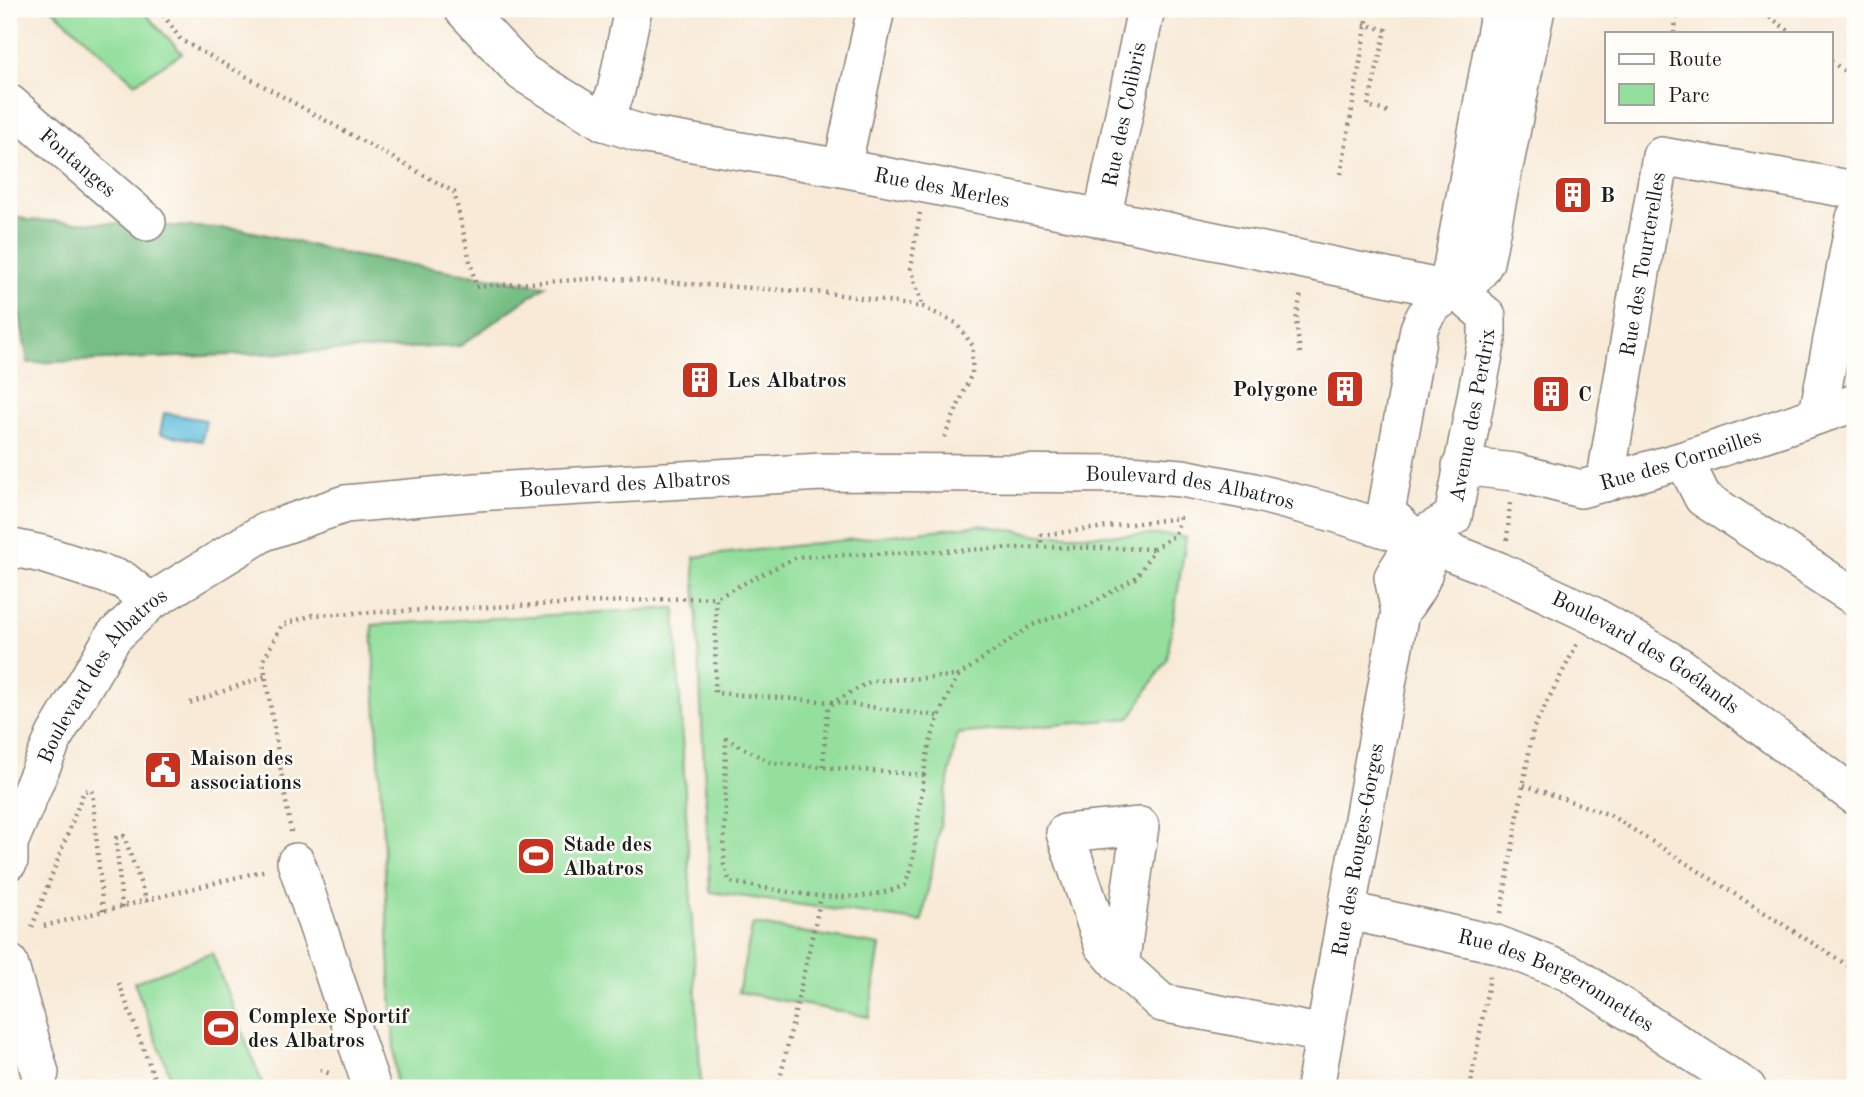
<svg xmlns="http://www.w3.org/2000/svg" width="1864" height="1097" font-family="'Old Standard TT',serif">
	<rect width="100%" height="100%" fill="#fdfcf7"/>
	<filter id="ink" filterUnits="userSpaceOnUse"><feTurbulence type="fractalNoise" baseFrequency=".0143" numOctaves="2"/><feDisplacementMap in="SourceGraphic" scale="14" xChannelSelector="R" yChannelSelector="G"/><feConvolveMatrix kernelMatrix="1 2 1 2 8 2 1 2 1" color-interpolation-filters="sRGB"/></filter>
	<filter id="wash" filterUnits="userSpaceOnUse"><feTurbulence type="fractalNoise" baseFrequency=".00686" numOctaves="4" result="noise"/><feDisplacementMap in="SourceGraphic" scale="28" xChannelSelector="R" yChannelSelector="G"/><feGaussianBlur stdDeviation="1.57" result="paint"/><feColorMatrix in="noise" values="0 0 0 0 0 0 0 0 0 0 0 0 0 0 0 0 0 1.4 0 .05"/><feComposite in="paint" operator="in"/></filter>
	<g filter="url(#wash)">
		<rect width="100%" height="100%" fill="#f8ead7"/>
		<path fill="#93df9b" stroke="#587e5c" stroke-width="2" d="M52 9H141L182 53 135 83Z
			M980 525 1041 535H1175L1186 538 1167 659 1130 718 957 734 922 922 710 892 694 557Z
			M675 608 701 1088H396L372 625Z
			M753 924 880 945 869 1017 738 992Z
			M212 953 264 1088H175L134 982Z"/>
		<path fill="#76be83" stroke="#496d50" stroke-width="2" d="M9 213 27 220 241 229 356 256 545 286 460 346 28 363 12 271 9 270Z"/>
		<path fill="#5fbede" stroke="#3e6d7d" stroke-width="2" d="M164 413 206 420 202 441 160 434Z"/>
	</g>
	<g filter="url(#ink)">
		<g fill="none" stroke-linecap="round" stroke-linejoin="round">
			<defs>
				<g id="minor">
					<path id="s1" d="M463 9 523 73 604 122 646 135 842 168 1133 224 1458 292"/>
					<path id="s2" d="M9 103 147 222"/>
					<path d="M604 122 616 91 633 9"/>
					<path d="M842 168 876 9"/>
					<path id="s3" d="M1102 219 1146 9"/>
					<path d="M1818 414 1855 218"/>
					<path d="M1684 460 1703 498 1855 597"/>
					<path id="s4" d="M1461 466 1514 472 1581 489 1684 460 1855 403"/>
					<path id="s5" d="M1605 483 1661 156 1855 190"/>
					<path d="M9 547 42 554 123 580 150 602"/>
					<path d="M1400 612C1439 562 1431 552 1386 512L1419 329C1435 285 1464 302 1485 262L1536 9"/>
					<path id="s6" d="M9 861V843L55 735 113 637 150 602 264 532 345 504 476 492 822 472 1129 474 1182 478 1254 492 1334 513 1417 539 1499 571 1592 615 1681 667 1855 796"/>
					<path d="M296 862 372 1088"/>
					<path id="s7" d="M1349 911 1496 944 1570 973 1747 1088"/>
					<path d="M9 963 40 1073"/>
					<path d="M1120 965 1103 945 1065 833 1140 826 1120 965 1162 1003 1324 1034"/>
					<path id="s8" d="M1315 1088 1400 612 1393 577 1417 539 1453 517 1487 339V316L1458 292 1451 272 1500 9"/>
				</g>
			</defs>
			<use href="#minor" stroke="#8a837a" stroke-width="40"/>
			<path stroke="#8a837a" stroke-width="4.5" stroke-dasharray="2 5" stroke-linecap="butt" d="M159 9 181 40 454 192 476 287 602 278 828 293 923 307 956 323 973 346 972 373 943 441
				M1758 9 1792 33
				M1364 24 1386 30 1368 106 1389 112
				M1674 33 1678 9
				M1831 61 1855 79
				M1341 174 1369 9
				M920 213 910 269 923 307
				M1300 353 1296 321 1301 292
				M1507 540 1510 503
				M190 703 266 676
				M937 716 834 702 715 693 716 597 797 557 1041 547 1154 549
				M823 766 827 711 834 702 871 681 958 676 1032 625 1087 606 1137 577 1154 549 1175 535 1180 518 1041 535V547
				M924 775 772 763 726 739 724 865 730 882C787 891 851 909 905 885L912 864 924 775C928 739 941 708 958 676
				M1524 785 1610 815 1855 970
				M291 832 263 661 282 625 313 615 716 597
				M122 908 116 838 124 836 147 902
				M1501 913 1533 729 1577 644
				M44 926 266 870
				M32 927 84 791 92 790 103 912
				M119 983 158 1088
				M320 1070 331 1074
				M778 1088 821 897
				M1470 1088 1490 976"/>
			<use href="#minor" stroke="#fff" stroke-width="37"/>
		</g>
	</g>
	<defs>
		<symbol id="building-square" viewBox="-11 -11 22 22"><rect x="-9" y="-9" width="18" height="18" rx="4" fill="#c8321e" stroke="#fdfcf7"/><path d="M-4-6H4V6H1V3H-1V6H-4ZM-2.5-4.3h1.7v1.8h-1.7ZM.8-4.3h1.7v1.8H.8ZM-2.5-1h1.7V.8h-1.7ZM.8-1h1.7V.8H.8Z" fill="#fff"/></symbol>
		<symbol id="civic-square" viewBox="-11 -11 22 22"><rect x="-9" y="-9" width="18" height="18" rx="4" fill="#c8321e" stroke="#fdfcf7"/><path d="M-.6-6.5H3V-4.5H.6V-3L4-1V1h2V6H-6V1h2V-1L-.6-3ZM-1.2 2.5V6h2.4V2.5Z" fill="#fff"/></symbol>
		<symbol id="stadium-square" viewBox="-11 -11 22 22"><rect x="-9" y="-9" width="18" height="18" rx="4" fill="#c8321e" stroke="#fdfcf7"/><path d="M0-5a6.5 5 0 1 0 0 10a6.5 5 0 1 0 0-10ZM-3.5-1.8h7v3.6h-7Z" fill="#fff"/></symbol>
	</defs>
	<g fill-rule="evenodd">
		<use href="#building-square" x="1551" y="173" width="44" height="44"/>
		<use href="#building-square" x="678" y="358" width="44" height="44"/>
		<use href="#building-square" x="1323" y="367" width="44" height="44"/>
		<use href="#building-square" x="1529" y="372" width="44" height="44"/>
		<use href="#civic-square" x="141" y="748" width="44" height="44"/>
		<use href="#stadium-square" x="514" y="834" width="44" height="44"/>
		<use href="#stadium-square" x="199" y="1006" width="44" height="44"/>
	</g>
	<g text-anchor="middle" stroke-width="5" stroke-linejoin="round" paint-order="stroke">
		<g font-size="21" fill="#1c1c1c" stroke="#fdfcf7">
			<text dy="7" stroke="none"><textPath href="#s3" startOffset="107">Rue des Colibris</textPath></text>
			<text dy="7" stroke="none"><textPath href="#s2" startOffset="91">Fontanges</textPath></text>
			<text dy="7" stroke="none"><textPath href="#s1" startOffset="527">Rue des Merles</textPath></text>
			<text dy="7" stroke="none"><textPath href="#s5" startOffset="222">Rue des Tourterelles</textPath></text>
			<text dy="7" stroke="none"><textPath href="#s8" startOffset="710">Avenue des Perdrix</textPath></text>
			<text dy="7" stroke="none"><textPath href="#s4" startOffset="226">Rue des Corneilles</textPath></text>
			<text dy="7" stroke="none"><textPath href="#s6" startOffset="800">Boulevard des Albatros</textPath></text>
			<text dy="7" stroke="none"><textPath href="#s6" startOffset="1367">Boulevard des Albatros</textPath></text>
			<text dy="7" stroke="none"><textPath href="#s6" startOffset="1857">Boulevard des Goélands</textPath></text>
			<text dy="7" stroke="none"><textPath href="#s6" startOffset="212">Boulevard des Albatros</textPath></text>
			<text dy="7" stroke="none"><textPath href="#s8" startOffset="242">Rue des Rouges-Gorges</textPath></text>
			<text dy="7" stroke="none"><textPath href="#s7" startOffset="220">Rue des Bergeronnettes</textPath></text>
		</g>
		<g font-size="21" font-weight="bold" fill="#1c1c1c" stroke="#fdfcf7" text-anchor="start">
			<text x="1600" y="202">B</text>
			<text x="727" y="387">Les Albatros</text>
			<text x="1318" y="396" text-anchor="end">Polygone</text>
			<text x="1578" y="401">C</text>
			<text x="190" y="765">Maison des<tspan x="190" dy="24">associations</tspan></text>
			<text x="563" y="851">Stade des<tspan x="563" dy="24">Albatros</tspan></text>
			<text x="248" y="1023">Complexe Sportif<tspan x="248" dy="24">des Albatros</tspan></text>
		</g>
	</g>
	<rect width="1864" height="1097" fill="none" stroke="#fdfcf7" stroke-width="35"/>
	<rect x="1605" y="32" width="228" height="91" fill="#fdfcf7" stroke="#a3a29f" stroke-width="2"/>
	<rect x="1619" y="54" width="35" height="10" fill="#ffffff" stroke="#a3a29f" stroke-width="2"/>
	<text x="1668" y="66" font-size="21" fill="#1c1c1c">Route</text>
	<rect x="1619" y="84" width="35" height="21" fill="#93df9b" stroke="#a3a29f" stroke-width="2"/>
	<text x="1668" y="102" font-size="21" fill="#1c1c1c">Parc</text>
</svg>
